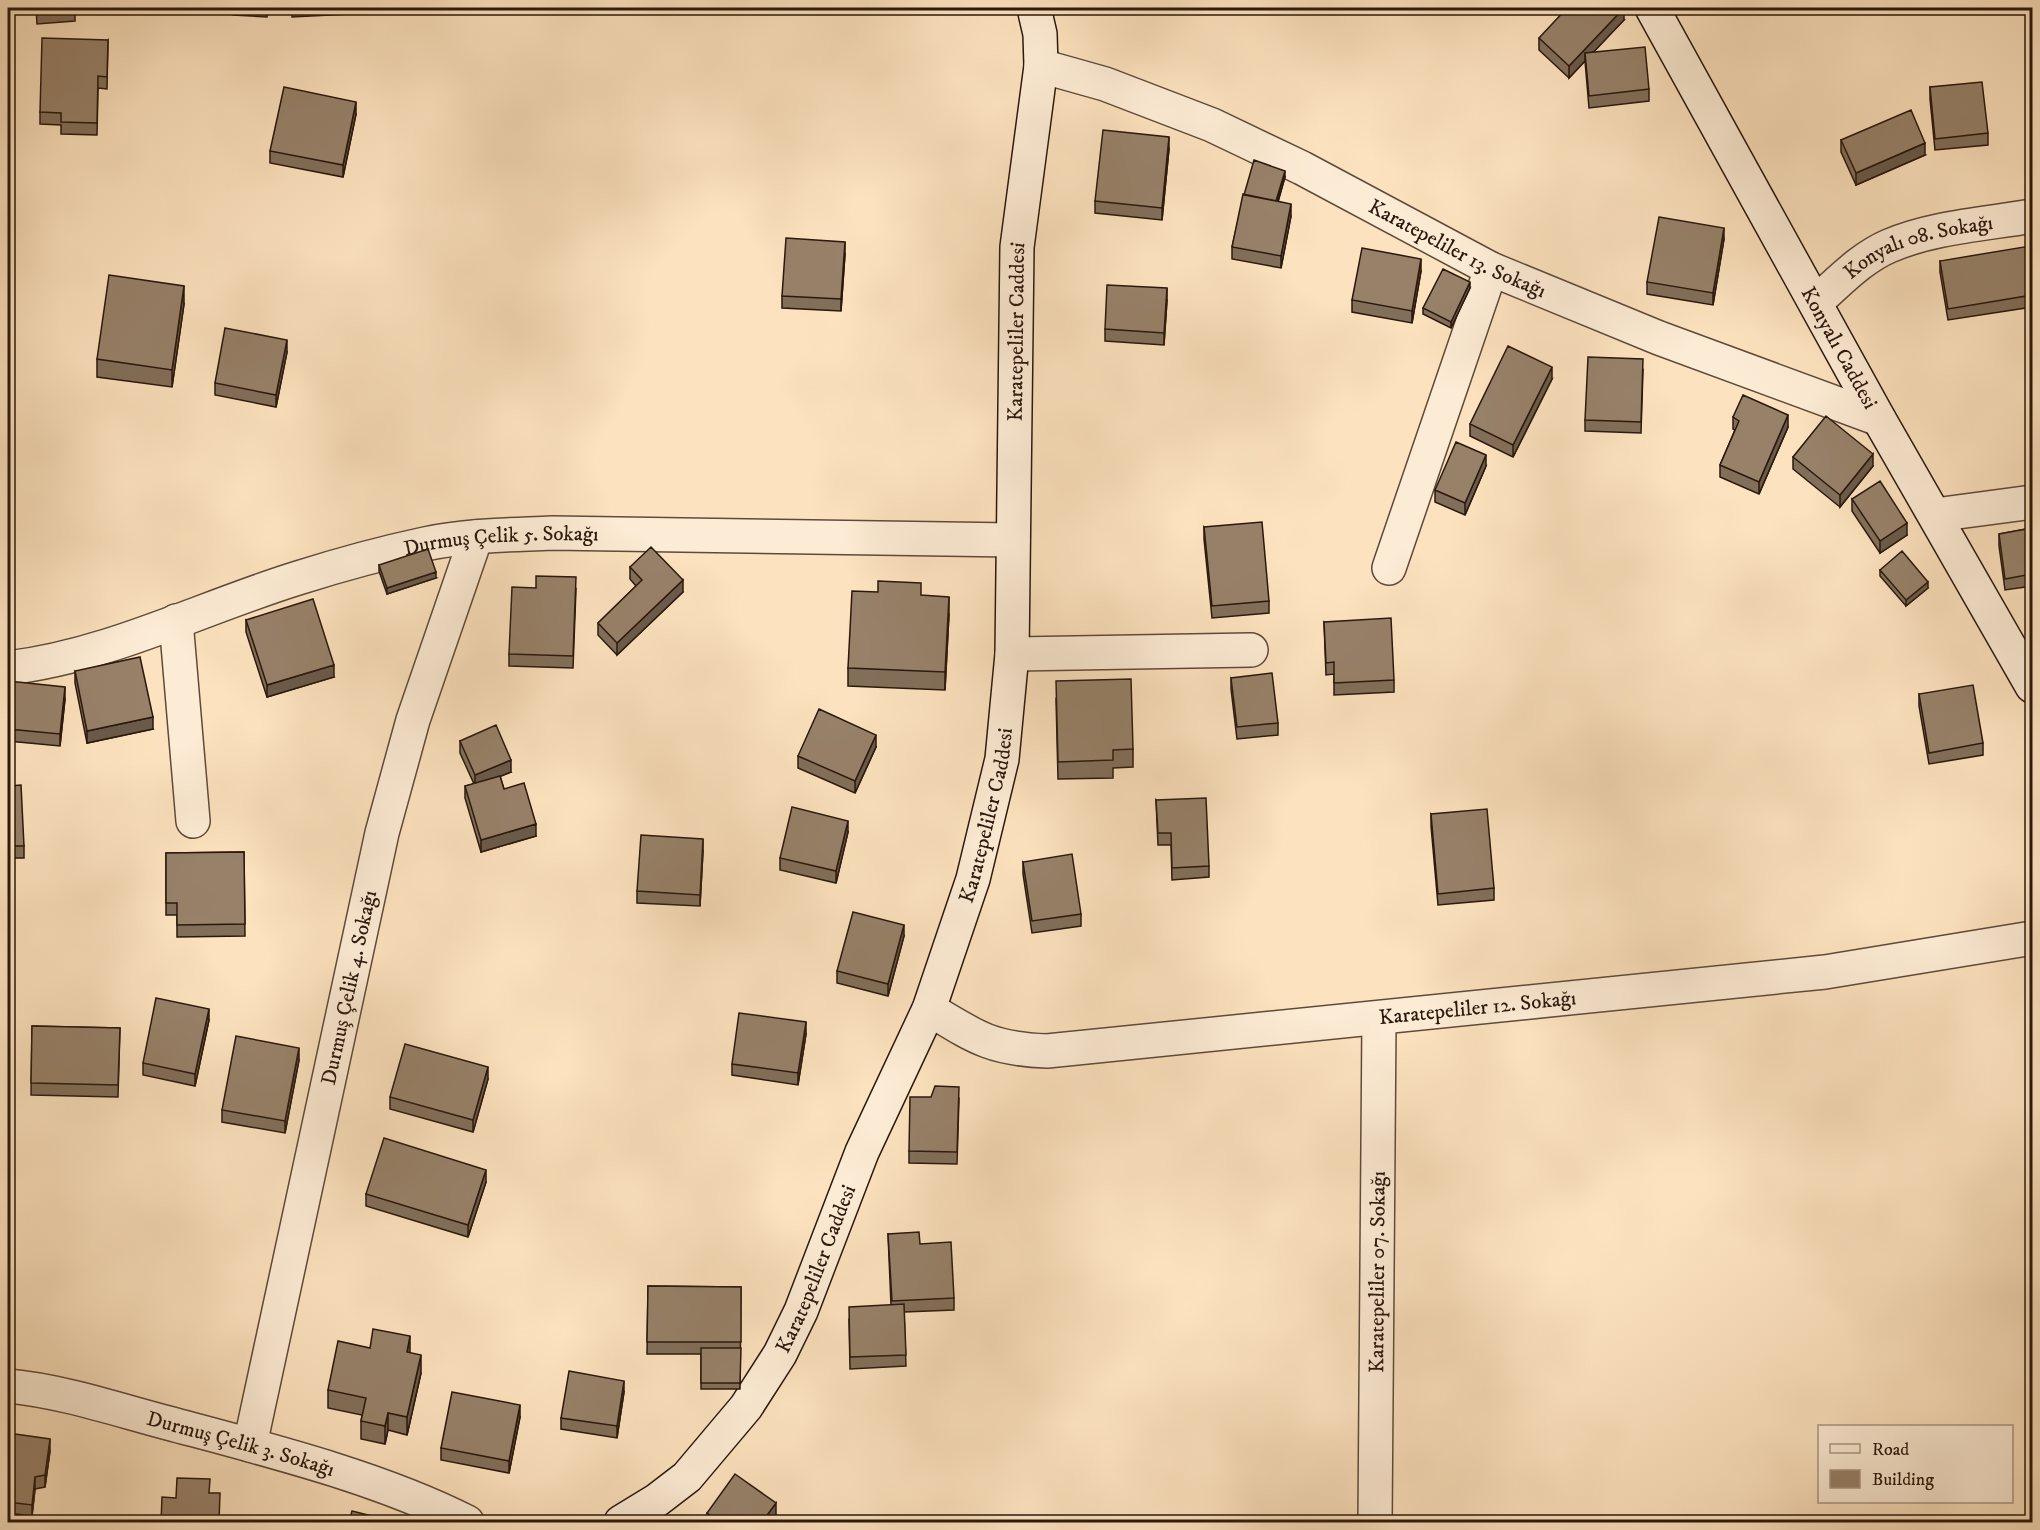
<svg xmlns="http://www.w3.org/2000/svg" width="2040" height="1530" font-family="'IM FELL DW Pica',serif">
	<rect width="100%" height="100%" fill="#fce2be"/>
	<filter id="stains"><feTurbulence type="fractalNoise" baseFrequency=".00333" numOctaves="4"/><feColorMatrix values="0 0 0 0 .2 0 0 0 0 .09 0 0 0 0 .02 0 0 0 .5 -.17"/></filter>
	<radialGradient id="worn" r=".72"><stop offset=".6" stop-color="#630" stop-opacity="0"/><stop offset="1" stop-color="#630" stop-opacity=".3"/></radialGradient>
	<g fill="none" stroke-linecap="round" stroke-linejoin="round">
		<defs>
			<g id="street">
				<path id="s1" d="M1041 66 1105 84 1212 125 1302 168 1491 269 1659 338 1879 419"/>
				<path id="s2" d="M1816 302C1839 282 1861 258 1889 246 1933 227 1986 224 2032 216"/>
				<path d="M1935 515 2032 502"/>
				<path d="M1389 568 1491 269"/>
				<path d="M176 621 193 821"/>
				<path d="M1012 654 1251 650"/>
				<path id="s3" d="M8 668C109 656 201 608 298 578 339 565 383 553 425 544 466 535 510 535 552 533L1013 540"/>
				<path id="s4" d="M929 1009C975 1037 991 1049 1047 1051L1825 972 2032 938"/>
				<path id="s5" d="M8 1386C62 1391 115 1409 168 1423 265 1449 378 1477 467 1522"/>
				<path id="s6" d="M250 1445 382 833 413 720 476 537"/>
				<path id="s7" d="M1375 1522 1379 1019"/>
			</g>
			<g id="secondary">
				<path id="s8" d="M1652 8 1879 419 2032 686"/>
				<path id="s9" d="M621 1522 657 1500 687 1477 746 1407 780 1354 801 1311 862 1152 929 1009 973 879 1002 759 1012 654 1017 247 1041 66 1040 34 1034 8"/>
			</g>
		</defs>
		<use href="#street" stroke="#5e4a39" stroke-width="36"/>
		<use href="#secondary" stroke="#2a180d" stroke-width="36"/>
		<use href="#street" stroke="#fdecd5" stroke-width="33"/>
		<use href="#secondary" stroke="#fdecd5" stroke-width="33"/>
	</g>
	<path fill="#826f5a" stroke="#2a180d" stroke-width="1.5" d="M36 8H75V21L37 24Z
		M233 8H268L267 17 233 15Z
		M292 8H350V14L292 17Z
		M1624 20 1593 52 1649 89V101L1589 108 1585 61 1569 78 1539 50V38Z
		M108 40 107 89 98 88 97 135 61 134V125L40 124V112Z
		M1930 87 1988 133V145L1935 150 1930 99Z
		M356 114 343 177 270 163V151Z
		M1841 140 1925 155 1856 185 1841 152Z
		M1169 149 1162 220 1095 213V201Z
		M1285 177 1278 201 1291 216 1281 268 1232 259V247L1244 195Z
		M1724 239 1713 305 1647 294V282Z
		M845 254 841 311 782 308V296Z
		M1940 261 2032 265V307L1948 320 1940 272Z
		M1421 271 1412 323 1352 312V300Z
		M1470 288 1451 328 1423 314V308Z
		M1167 300 1164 345 1105 341V329Z
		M184 304 172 387 97 377V359Z
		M287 352 276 407 215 395V383Z
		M1643 370 1641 433 1585 431V420Z
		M1552 379 1513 457 1470 436V424Z
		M1733 417 1788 427 1759 494 1720 477V465L1735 430 1733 429Z
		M1793 457 1873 466 1840 507 1793 469Z
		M1486 466 1465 515 1435 502V490Z
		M1852 499 1907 535 1880 553 1852 511Z
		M1204 527 1269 601V613L1212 618 1204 539Z
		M2032 528V586L2005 590 1999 546V534Z
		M379 565 436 578 387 594 379 571Z
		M630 567 683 592 617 655 598 635V623L636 586 630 579Z
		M1880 570 1928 588 1906 606 1880 576Z
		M576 589 573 668 509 666V654Z
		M921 595 949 614 945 690 848 686V668Z
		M246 620 334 677 267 697 246 632Z
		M1324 622 1394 680V692L1334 695V674L1326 675Z
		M75 671 153 729 87 743 75 683Z
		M1231 678 1278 723V735L1237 739 1231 689Z
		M8 681 65 699 60 746 8 741Z
		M1919 694 1983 743V755L1929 764 1919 706Z
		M1056 699 1133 749V767L1113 768V778L1058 779Z
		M460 741 511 772 500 776 504 789 536 836 481 852 465 798V786L474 784 460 753Z
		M876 747 855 793 798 768V756Z
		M8 786 24 846V858H8Z
		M1156 800 1209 866V877L1172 880 1171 845H1158Z
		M1431 814 1494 888V900L1438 905 1431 826Z
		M848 832 836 883 780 870V858Z
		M703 851 700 906 637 903V891Z
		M244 852 245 936 177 937V915H166V853Z
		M1023 862 1081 914V926L1032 933 1023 874Z
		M904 936 888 996 837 983V971Z
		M209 1020 195 1086 143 1075V1063Z
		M32 1026 120 1028 118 1097 31 1095Z
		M806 1034 798 1085 732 1075V1064Z
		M299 1060 285 1133 222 1122V1110Z
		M488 1079 473 1132 390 1109V1097Z
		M959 1099 957 1164 909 1163V1151Z
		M486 1182 468 1237 366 1206V1194Z
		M888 1234 920 1244 954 1298V1310L904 1312 906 1366 850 1369 849 1319 891 1305Z
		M648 1286 741 1287 740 1389H701V1354H647Z
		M370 1348 410 1353 421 1373 407 1435 388 1430 385 1444 361 1439V1421L362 1415 328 1408V1390Z
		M624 1392 617 1438 561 1429V1418Z
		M520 1417 509 1473 441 1460V1448Z
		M8 1433 50 1451 45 1487 35 1489 32 1516 8 1513Z
		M707 1513 776 1515 771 1522H707Z"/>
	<path fill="#6a5a4a" stroke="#2a180d" stroke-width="1.5" d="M1624 8V20L1586 60 1585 53V61L1569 78V66Z
		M356 102V114L343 177V165Z
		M1169 137V149L1162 220V208Z
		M1925 143V155L1856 185V173Z
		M1285 171V177L1275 213V207Z
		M1291 204V216L1281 268V256Z
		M1724 228V239L1713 305V293Z
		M845 242V254L841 311V299Z
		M1421 259V271L1412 323V311Z
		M1470 282V288L1451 328V322Z
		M184 286V304L172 387V370Z
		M1167 288V300L1164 345V333Z
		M287 340V352L276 407V395Z
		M1552 367V379L1513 457V445Z
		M1788 415V427L1759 494V482Z
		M1873 454V466L1840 507V495Z
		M1486 455V466L1465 515V503Z
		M1907 523V535L1880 553V541Z
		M436 572V578L387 594V588Z
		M683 580V592L617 655V643Z
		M1928 582V588L1906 606V600Z
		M949 597V614L945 690V672Z
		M334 665V677L267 697V685Z
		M65 687V699L60 746V734Z
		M153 717V729L87 743V731Z
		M876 735V747L855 793V781Z
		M511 760V772L475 787V775Z
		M848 821V832L836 883V871Z
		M536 824V836L481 852V840Z
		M703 839V851L700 906V895Z
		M904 925V936L888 996V984Z
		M209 1009V1020L195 1086V1074Z
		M806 1022V1034L798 1085V1073Z
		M299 1048V1060L285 1133V1121Z
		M488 1067V1079L473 1132V1120Z
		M486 1170V1182L468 1237V1225Z
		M410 1336V1354L407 1352Z
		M421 1355V1373L407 1435V1417Z
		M624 1381V1392L617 1438V1426Z
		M520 1405V1417L509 1473V1461Z
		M388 1413V1430L385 1444V1426Z
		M50 1439V1451L45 1487V1475Z
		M35 1477V1489L32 1516V1505Z
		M776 1503V1515L771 1522H762Z"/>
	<path fill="#978169" stroke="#2a180d" stroke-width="1.5" d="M37 8H75V9L37 12Z
		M1567 8H1624L1569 66 1539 38Z
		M42 38 108 40 107 77 98 76 97 123 61 122V113L40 112Z
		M1645 47 1649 89 1589 96 1585 53Z
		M1982 82 1988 133 1935 139 1930 87Z
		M284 87 356 102 343 165 270 151Z
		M1911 110 1925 143 1856 173 1841 140Z
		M1103 130 1169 137 1162 208 1095 201Z
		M1254 160 1285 171 1276 201 1244 195Z
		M1243 194 1291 204 1281 256 1232 247Z
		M1659 217 1724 228 1713 293 1647 282Z
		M786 238 845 242 841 299 782 296Z
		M2030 246 2032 265V295L1948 309 1940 261Z
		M1362 248 1421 259 1412 311 1352 300Z
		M1443 269 1470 282 1451 322 1423 308Z
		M109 275 184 286 172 370 97 359Z
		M1107 285 1167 288 1164 333 1105 329Z
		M225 328 287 340 276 395 215 383Z
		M1508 346 1552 367 1513 445 1470 424Z
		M1588 357 1643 359 1641 422 1585 420Z
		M1743 395 1788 415 1759 482 1720 465 1739 421 1733 417Z
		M1826 416 1873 454 1840 495 1793 457Z
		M1456 442 1486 455 1465 503 1435 490Z
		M1880 481 1907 523 1880 541 1852 499Z
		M1262 522 1269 601 1212 606 1204 527Z
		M2032 528V574L2005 579 1999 534Z
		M651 547 683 580 617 643 598 623 642 580 630 567Z
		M428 549 436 572 387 588 379 565Z
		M1902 551 1928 582 1906 600 1880 570Z
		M536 576 576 577 573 656 509 654 512 587 536 588Z
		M878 581 921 583V595L949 597 945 672 848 668 852 591 878 592Z
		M313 599 334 665 267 685 246 620Z
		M1391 618 1394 680 1334 683V662L1326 663 1324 622Z
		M140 657 153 717 87 731 75 671Z
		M1272 673 1278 723 1237 727 1231 678Z
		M1131 679 1133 749 1113 750V760L1058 762 1056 681Z
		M8 681 65 687 60 734 8 729Z
		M1973 685 1983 743 1929 753 1919 694Z
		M819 709 876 735 855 781 798 756Z
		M496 725 511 760 475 775 460 741Z
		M500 776 504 789 524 783 536 824 481 840 465 786Z
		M21 785 24 846H8V786Z
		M1206 798 1209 866 1172 868 1171 833H1158L1156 800Z
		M792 807 848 821 836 871 780 858Z
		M1487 809 1494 888 1438 894 1431 814Z
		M641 835 703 839 700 895 637 891Z
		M244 852 245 924 177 925V903H166V853Z
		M1072 854 1081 914 1032 921 1023 862Z
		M853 912 904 925 888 984 837 971Z
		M156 998 209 1009 195 1074 143 1063Z
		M739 1013 806 1022 798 1073 732 1064Z
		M32 1026 120 1028 118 1085 31 1083Z
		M236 1036 299 1048 285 1121 222 1110Z
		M405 1044 488 1067 473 1120 390 1097Z
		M935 1086 959 1087 957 1152 909 1151 910 1097H931Z
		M384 1138 486 1170 468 1225 366 1194Z
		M919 1232 920 1244 951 1242 954 1298 892 1301 888 1234Z
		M648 1286 741 1287V1342H647Z
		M904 1304 906 1355 850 1357 849 1307Z
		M373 1329 410 1336 407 1352 421 1355 407 1417 388 1413 385 1426 361 1421 366 1398 328 1390 338 1341 370 1348Z
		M701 1348H741L740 1383H701Z
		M569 1371 624 1381 617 1426 561 1418Z
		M452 1392 520 1405 509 1461 441 1448Z
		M8 1433 50 1439 45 1475 35 1477 32 1505 8 1502Z
		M735 1474 776 1503 762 1522H720L707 1513Z
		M177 1478 210 1479 209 1493H220L219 1522H161L162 1497 176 1498Z
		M352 1511 396 1522H349Z"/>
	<g text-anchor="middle" stroke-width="6" stroke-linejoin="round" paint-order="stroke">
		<g font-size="21" fill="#2a180d" stroke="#fdecd5">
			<text dy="7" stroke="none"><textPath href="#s1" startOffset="456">Karatepeliler 13. Sokağı</textPath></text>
			<text dy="7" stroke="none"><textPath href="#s2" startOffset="120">Konyalı 08. Sokağı</textPath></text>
			<text dy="7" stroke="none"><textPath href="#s9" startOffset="1299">Karatepeliler Caddesi</textPath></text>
			<text dy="7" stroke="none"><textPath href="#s8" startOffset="388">Konyalı Caddesi</textPath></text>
			<text dy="7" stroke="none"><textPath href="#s3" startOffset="512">Durmuş Çelik 5. Sokağı</textPath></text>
			<text dy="7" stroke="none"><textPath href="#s9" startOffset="813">Karatepeliler Caddesi</textPath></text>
			<text dy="7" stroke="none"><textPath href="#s6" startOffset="468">Durmuş Çelik 4. Sokağı</textPath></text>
			<text dy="7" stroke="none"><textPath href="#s4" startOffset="560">Karatepeliler 12. Sokağı</textPath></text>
			<text dy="7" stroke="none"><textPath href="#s9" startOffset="327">Karatepeliler Caddesi</textPath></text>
			<text dy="7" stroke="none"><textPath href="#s7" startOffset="250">Karatepeliler 07. Sokağı</textPath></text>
			<text dy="7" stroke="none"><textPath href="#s5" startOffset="240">Durmuş Çelik 3. Sokağı</textPath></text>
		</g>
	</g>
	<rect width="2040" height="1530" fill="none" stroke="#fce2be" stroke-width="30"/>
	<rect x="9" y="9" width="2022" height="1512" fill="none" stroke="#2a180d" stroke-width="3"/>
	<rect x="15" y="15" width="2010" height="1500" fill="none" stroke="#2a180d" stroke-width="1.5"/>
	<rect x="1818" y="1425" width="195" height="78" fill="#fdecd5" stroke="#a99785" stroke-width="1.5"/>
	<rect x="1830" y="1444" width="30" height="9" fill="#fdecd5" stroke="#a99785" stroke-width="1.5"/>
	<text x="1872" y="1455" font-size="18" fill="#2a180d">Road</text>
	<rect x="1830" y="1470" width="30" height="18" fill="#978169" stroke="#a99785" stroke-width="1.5"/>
	<text x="1872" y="1485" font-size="18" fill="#2a180d">Building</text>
	<rect width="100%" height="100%" filter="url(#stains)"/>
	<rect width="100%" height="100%" fill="url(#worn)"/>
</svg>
